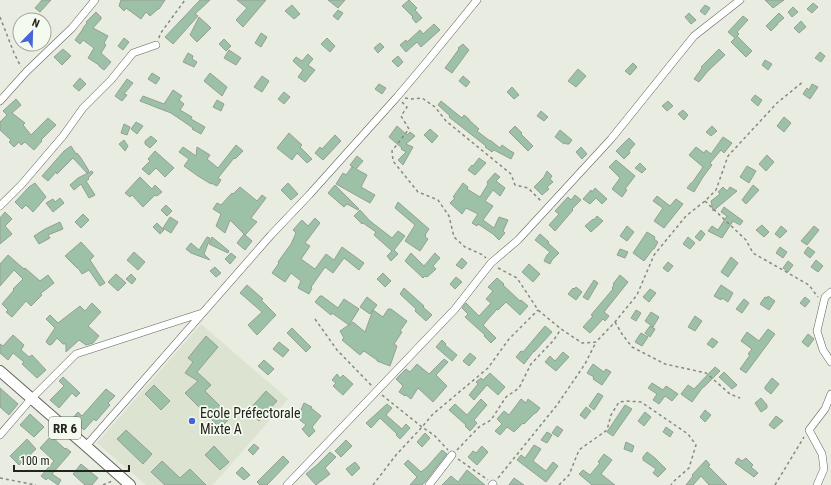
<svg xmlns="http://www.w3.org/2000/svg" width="831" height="485" font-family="'Roboto Condensed',sans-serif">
	<rect width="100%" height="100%" fill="#e8ece1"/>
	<path fill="#dce3d1" d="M201 324 288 399 213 485H146L97 443Z"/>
	<path fill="#9dc1a7" stroke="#959f97" d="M42 0H51L40 12 35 8Z
		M121 0H165L159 9H158L150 16 146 12 141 19 126 8 124 11 119 6Z
		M200 0H210L195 14 198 16 173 44 165 37Z
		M237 0H266L243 27 236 20 247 8Z
		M328 0H345L338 8Z
		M409 0 417 8 415 10 422 18 416 23 412 18 413 17 402 6Z
		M765 0H784L773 8Z
		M813 3 818 7 812 13 807 9Z
		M292 5 300 14 294 19 285 11Z
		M705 5 710 8 705 15 700 11Z
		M793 7 798 12 792 17 788 12Z
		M338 10 343 13 338 20 333 16Z
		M96 12 101 17V19L93 28 108 36 104 43 106 45 101 53 111 62 104 70 99 66V65L88 58 94 48 83 40 80 44 75 40 83 29V28L87 23 86 22Z
		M689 13 696 20 691 24 685 17Z
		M779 13 784 18 777 24H778L771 31 766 26Z
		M743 16 748 20 737 32 739 34 737 36 752 51 746 57 731 42 735 38 728 32Z
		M199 17 211 28 197 42 190 35Z
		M801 21 806 27 799 33 794 28Z
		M434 24 440 30 421 47 417 42 406 52 400 45 406 40 407 42 420 30 423 34Z
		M261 33 267 37 261 47 255 43Z
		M124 38 129 42 123 50 118 46Z
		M327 38 335 46 330 52 321 44Z
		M224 39 231 46 226 51 219 44Z
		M380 43 384 47 378 53 374 48Z
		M463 44 469 50 452 73 445 68 459 49 458 48Z
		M63 49 71 56 62 65 54 57Z
		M719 49 725 55 708 71 699 82 694 79 702 68 701 67Z
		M229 50 241 58 236 65 224 58Z
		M820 52 825 56 821 62 815 58Z
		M188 53 193 56 192 59 197 62 194 67 183 62Z
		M308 54 313 59 308 65 315 70 305 82 298 77 303 70 293 61 296 57 302 61Z
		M398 56 403 62 398 67 392 61Z
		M765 60 772 64 768 70 762 65Z
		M633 63 637 67 630 75 625 71Z
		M578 69 586 76 576 87 568 81Z
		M152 73 160 78 156 84 148 79Z
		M210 73 227 87 222 96 204 81Z
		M262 76 269 81 262 92 254 87Z
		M463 76 470 82 466 87 459 81Z
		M80 78 86 84 79 91 73 86Z
		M127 79 133 83 124 94 127 95 122 101 115 96Z
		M379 84 386 88 382 94 375 89Z
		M812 84 818 87 810 99 803 94 807 88 809 90Z
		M512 87 519 95 514 99 507 92Z
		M173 90 182 96 179 100 184 104 180 110 192 117 191 119 205 127 201 134 192 129 193 128 171 113 140 101 143 96 164 104Z
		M284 92 290 97 284 104 278 99Z
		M755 95 762 100 758 106 751 100Z
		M16 99 21 105 12 113 25 123 23 125 31 135 48 118 56 125 41 140 42 141 34 150 25 142 21 145 19 142 14 147 9 142 11 140 0 130V122L7 115 3 111Z
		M217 100 224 104 221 111 213 107Z
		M441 101 462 118 464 115 469 119V120L479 129 477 131 490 141V140L500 148 502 145 509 150 514 153 511 159 494 150 492 152 485 147 486 146 449 117 450 116 438 105Z
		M668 101 673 106 667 111 662 106Z
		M683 110 688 115 684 120 678 114Z
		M541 111 548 117 544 121 537 116Z
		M784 117 791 123 784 132 777 126Z
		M136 122 143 126 137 134 131 129Z
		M124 124 130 127 127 135 121 133Z
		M397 126 407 135 410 132 415 136 406 144 413 147 403 165 398 160 406 152 401 149 402 148 389 137Z
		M515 126 522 133 521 134 533 146 528 151 509 132Z
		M712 126 717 131 711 136 706 132Z
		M430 129 438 136 432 143 424 135Z
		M560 130 572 140 569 144H566L565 142 564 144 555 137Z
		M289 133 302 145 300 147 312 159 307 163 297 153 292 160 277 148Z
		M335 135 341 141 323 160 315 153 320 147 322 149Z
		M151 136 157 141 150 148 145 144V141Z
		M723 137 732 143 724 153 721 150 710 163 712 165 703 177 694 192 687 188 691 183H692L703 167 689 155 696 147 704 153 706 150 711 154Z
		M629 138 635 144 629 151 630 153 624 159 616 151Z
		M124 140 128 146 125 151 119 144Z
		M236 145 243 151 235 159 234 158 218 178 221 180 217 186 211 183V184L198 176 184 166 189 159 179 152 183 147 196 156 197 147 210 155 207 159 218 168Z
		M71 146 76 154 77 153 81 158 89 171 87 173 73 158 57 174 56 172 48 181 42 176 64 151Z
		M581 147 587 154 582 159 576 152Z
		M155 151 174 168 165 177 156 168 149 175 142 169 150 161 148 159Z
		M767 155 774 162 766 171 759 164Z
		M357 156 363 161 356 169 367 175 361 187 375 195 370 203 336 184 343 173 346 175 352 167 354 168 350 165Z
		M479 158 486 163 475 175 468 170 472 165 473 166Z
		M616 160 635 176 625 189 627 190 622 197 612 189 620 178 609 167Z
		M640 163 646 169 642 173 635 168Z
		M747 166 756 171 749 183 740 177Z
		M92 171 93 173 88 178 89 179 86 181 95 195 89 198 81 184 74 190 70 185 78 178Z
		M547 171 552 176 550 179 553 182 547 187 549 189 542 195 534 187 544 177Z
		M495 173 500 177 496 181 505 188 500 196 493 190 485 201 493 206 483 220 494 228 499 217 508 220 503 231 505 233 499 240 493 234 478 224 477 226 472 223 478 214 466 208 462 214 450 203 455 198 453 197 463 183 468 187 467 189 480 197 488 184 487 182Z
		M140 177 152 189 155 185 162 192 157 196 155 195 143 207 132 195 130 197 125 193Z
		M35 183 46 197 33 212 26 205 22 209 15 202 29 187Z
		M288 183 298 194 291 200 281 190Z
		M335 185 359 209 358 210 347 204 344 207 328 193Z
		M753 185 759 190 746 204 742 200Z
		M240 187 257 201 262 195 266 198 251 218 257 222 245 235 230 220 225 233 216 226 221 214 213 209 217 203 221 205 232 193 233 194Z
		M723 187 727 191 730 187 737 191 713 211 711 201 720 194 718 192Z
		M595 188 607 199 602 204 596 198 590 204 583 199 591 190 592 192Z
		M575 195 581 200 572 209 573 210 555 231 549 225 559 214 555 211 568 197 571 200Z
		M657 196 670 206 676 199 683 204 664 228 654 221 663 208 653 201Z
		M60 198 64 203 53 212 46 203 53 199 55 202Z
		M398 202 429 229 425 235H426L425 237 428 239 420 251 405 241 415 225 395 208Z
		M166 205 172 211 167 216 161 210Z
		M724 207 743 221 740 225 733 221 722 238 708 231 712 226 718 230 727 216 721 212Z
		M360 210 370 221 392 238 398 231 405 236 394 250 398 254 391 261 387 256 392 251 374 235 376 232 363 223 362 224 354 216Z
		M5 212 12 219 5 226 12 234 0 244V218Z
		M83 214 89 220 81 228 75 222Z
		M597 216 603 221 591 232 585 226 593 219 594 220Z
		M170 217 178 222 171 233 163 228Z
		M315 218 320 223 305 243 310 246 301 259 315 269 326 254 334 260 342 247 364 263 359 270 344 258 333 273 325 267 311 287 312 288 309 294 298 288 301 281 291 273 285 282 272 273 279 263 278 262 291 244 296 233 293 230 302 220 308 226Z
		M60 222 63 229 48 235 50 238 39 244 34 236 45 229Z
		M157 223 164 230 160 234 153 227Z
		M762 225 769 232 764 237 756 230Z
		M627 226 634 232 627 241 620 236Z
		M781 226 787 231 780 238 775 234Z
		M814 226 819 230 807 245 801 241Z
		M701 230 705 234 700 241 695 237Z
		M647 232 655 237 654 239 658 242 654 249H653L644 261 633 253Z
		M244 234 252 241 245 250 237 243Z
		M540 234 549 242 548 243 559 253 552 260 550 264 544 261 547 255 550 252 535 240Z
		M207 237 210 238 204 254 210 260 191 253 186 249 191 243 199 250Z
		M212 237 229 251 228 253 209 244Z
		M688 237 695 243 690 249 683 244Z
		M81 242 94 256 90 260 105 283 100 286 89 270 82 274 78 268H77L65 256Z
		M780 247 787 252 783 258 776 253Z
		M808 247 815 252 810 258 804 253Z
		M620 249 628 252 625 258 617 255Z
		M134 252 145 262 138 270 127 260Z
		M231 253 236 257 230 264 225 259Z
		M411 253 424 266 435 253 440 258 433 266 436 269 427 277 425 276 423 278 405 261Z
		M8 255 24 269 25 268 40 281 48 275 54 283 40 294 42 295 31 306 26 301 12 317 6 312 8 310 2 304 14 290 13 289 23 279 14 270 0 286V264Z
		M731 257 738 263 728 277 721 272Z
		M462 258 467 263 462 269 456 265Z
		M816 260 823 266 818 272 811 267Z
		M788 261 793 265 788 272 783 268Z
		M668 262 673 266 668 272 663 268Z
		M529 264 540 274 533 282 522 272Z
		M215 267 221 273 216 277 210 271Z
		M383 273 391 281 385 287 377 279Z
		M116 274 126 283 118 291 108 282Z
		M131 274 136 279 132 284 126 279Z
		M620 275 628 282 604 312 609 316 605 321 603 319 590 333 583 327 593 316 591 315 613 289 612 288 614 285 613 284Z
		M456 277 462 282 455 289 450 284Z
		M497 278 504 284 503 285 520 301 521 300 528 306 520 315 506 302 498 310 497 309 483 325 496 338 491 343 484 336 485 335 465 317 468 314 462 308 466 303 479 316 491 303 486 299 493 291 488 287Z
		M594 280 598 283 588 300 583 297Z
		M247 285 263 299 261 300 276 315 257 335 248 325 262 312 240 293Z
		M721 285 733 293 728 302 722 298 721 300 714 296Z
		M576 287 582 292 576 300 568 294 573 288 574 289Z
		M404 288 424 306 423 307 432 315 426 321 415 311 416 309 400 294Z
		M650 289 656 293 649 302 643 297Z
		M320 296H322L338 308 344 299 359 309 349 325 332 313 331 315 315 302Z
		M768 296 775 301 769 310 760 304 765 297 767 298Z
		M367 297 377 305 373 310 383 317 388 309H391L407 321 400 331 402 332 394 344 397 346 390 366 377 361V360L364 351 360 355 342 340 344 338 340 331 353 322 365 332 373 310 370 314 360 307Z
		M805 297 810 301 805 307 800 303Z
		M744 299 749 303 742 313 736 309Z
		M92 303 101 312 88 326 99 336 93 343 86 345 79 340 66 352V344H63L57 338 52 344 50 345 48 344 46 342 47 340 55 328 46 319 50 315 58 323 80 306 85 311Z
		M636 310 641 313 636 321 631 318Z
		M651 312 659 317 653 327 645 321Z
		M695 316 702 321 695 331 688 327Z
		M545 326 552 332 534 352V351L524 364 516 357 521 351 523 352Z
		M650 326 655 329 650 337 645 333Z
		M292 328 311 347 306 352 287 333Z
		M768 329 775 334 746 373 740 369 750 355 748 354 752 349 741 341 747 332 759 341Z
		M641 333 648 337 642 346 635 342Z
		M808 334 814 339 808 347 802 342Z
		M13 335 24 345 21 350 29 357 32 355 46 370 37 378 22 364 24 362 13 353 8 360 0 353V344L3 346Z
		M206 336 218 347 197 372 211 385 205 391 231 417 220 428 185 393 198 381 185 373 193 362 188 358Z
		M712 338 718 342 713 348 707 344Z
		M442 340 446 344 445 345 457 355 452 361 436 347Z
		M279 342 289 350 283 357 273 349Z
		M563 352 569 357 556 371 545 362 550 356 555 361Z
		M470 353 476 358 469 366 463 361Z
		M444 359 448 362 436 375 447 386 433 402 418 388 411 399 406 395 405 396 399 392 403 386 396 379 406 369 410 372 417 364 429 374Z
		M264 360 274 369 268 375 258 366Z
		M593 364 604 372 606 369 611 372 602 385 593 379 594 377 587 373Z
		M715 367 720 371 704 387H703L692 402 681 394 688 385 694 389Z
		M724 372 737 385 732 389 719 377Z
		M490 373 505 387 498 395 487 385 474 400 469 395 478 384 476 382 481 378 483 380Z
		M337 374 340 378 343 375 353 384 343 395 333 386 336 383 332 380Z
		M63 377 80 393 76 397 72 393 59 408 50 400 64 386 59 381Z
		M772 378 779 384 771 394 765 389V387Z
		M652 383 663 390 666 386 678 394 672 401 665 396 659 404 653 400 657 394 648 388Z
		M154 385 170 401 161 410 145 394Z
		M0 388 18 404 9 415 0 407Z
		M106 389 115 396 108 403 110 405 96 421 94 419 84 430 72 419 78 412 82 416Z
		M266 391 277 401 259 421 248 411Z
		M598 393 603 396 594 410 589 406Z
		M761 398 767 405V408L761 412 755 403Z
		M481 399 487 405 474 420 477 423 470 431 465 426 466 425 449 410 455 404 467 415Z
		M521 399 526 403 528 399 540 408 536 413H535L524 424 523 423 514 432 507 427 500 435 495 431 502 424 497 419 504 411 509 415Z
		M304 403 312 407 311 408 321 416 312 427 315 431 309 437 302 429 306 425 294 415 299 409 301 410Z
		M387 404 392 408 386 415 402 429 406 424 410 428 400 439 396 435 397 434 380 418 371 428 366 423Z
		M625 405 632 409 613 436 607 432Z
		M586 407 591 411 585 419 580 415Z
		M705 410 711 415 705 422 700 417Z
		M645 412 651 417 644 426 638 421Z
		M30 414 44 427 34 437 20 425Z
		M776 416 783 421 774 429 769 425Z
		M557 426 563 430 558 437 552 433Z
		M666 427 673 432 670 437 663 432Z
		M126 430 152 454 143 464 117 439Z
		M547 432 552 435 547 443 541 440Z
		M425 433 430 438 422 447 417 442Z
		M51 436 65 449 66 448 71 452 52 474 61 480 58 485 48 478 46 480 41 476 54 461 40 448Z
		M27 439 36 449 19 465 10 456Z
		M346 440 352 446 341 457 335 451Z
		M626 442 634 446 632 452 624 449Z
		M254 444 259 448 253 455 248 450Z
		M534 445 541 449 533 461 546 471 553 462 558 466 546 482 517 460 521 455 525 458Z
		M214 446 229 462 220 470 205 455Z
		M482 446 488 452 477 465 468 457 473 451 476 453Z
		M442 450 447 454 425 482 422 485H410L417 477 404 464 408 460 421 472 427 467Z
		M330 452 336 457 325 468 330 474 316 485 306 474 317 465Z
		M647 452 655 458 666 469 658 477 653 473 656 469 643 460V457Z
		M604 454 612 460 601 474 615 485H592L579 474 583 470 590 475 600 463 598 462Z
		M283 456 289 462 267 485H260L257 482Z
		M738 458 742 461 746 458 753 465 751 467 758 473 754 477 735 463Z
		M706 460 710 465 708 466 727 485H709L701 476 693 485H686L693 476 692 475Z
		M162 461 180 478 190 469 206 485H165L151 472Z
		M355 462 360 468 352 476 346 469Z
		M81 464 98 478 92 485H85L73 474Z
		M242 467 250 475 244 480 236 473Z
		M467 470 485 485H442L451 476 458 482Z
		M514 478 524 485H509Z"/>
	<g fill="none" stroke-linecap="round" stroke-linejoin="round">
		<defs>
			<path id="street" d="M0 101 27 71 72 28 95 0
				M0 206 22 184 63 136 83 108 111 80 133 53 156 45
				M831 292 825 297 817 331 823 350 831 362
				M0 435 31 399 76 354 202 313
				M86 446 271 235 309 195 397 97 429 59 477 0
				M287 485 455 309 491 263 518 240 611 139 694 36 740 0
				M429 485 452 455
				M492 485 493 484
				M817 485 824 469 822 454 809 430 825 409 831 394"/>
			<path id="primary" d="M0 371 86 446 130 485"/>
		</defs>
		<use href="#street" stroke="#61655b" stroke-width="8"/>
		<use href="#primary" stroke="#61655b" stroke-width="12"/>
		<path stroke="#868981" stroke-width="1.5" stroke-dasharray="3 3" stroke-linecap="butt" d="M0 17 14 53 21 67
			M159 38 160 34 185 0
			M405 98 411 99 422 98 435 107 446 121 511 174 515 185 528 188 542 202
			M402 102 407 107 401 116 409 129 392 151 393 161 418 192 438 200 449 216 454 237 465 247 483 255 486 258
			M705 201 746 240 753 253 809 285 817 296 818 297
			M498 268 517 278 538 310 561 329 582 343 596 342 615 322 637 295 654 255 686 216 705 201 716 190 728 156 777 103 804 81
			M315 319 337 350 372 386
			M615 322 622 334 632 347 665 364 706 373 730 394 740 398
			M382 395 422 427 434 435 448 450
			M457 450 479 427 491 420 506 397 519 388 531 364 553 341 561 329
			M458 459 488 480
			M0 478 36 485
			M498 478 557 405 585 364 596 342
			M103 485 112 481
			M373 485 396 455 422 427 433 414 488 368 509 339 538 310
			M559 485 569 475 579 450 607 430 611 415 619 402 627 401 641 402 688 434 696 445 689 468 673 482 671 485
			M775 485 804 437"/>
		<use href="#street" stroke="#fff" stroke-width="7"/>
		<use href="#primary" stroke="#fff" stroke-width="10"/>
	</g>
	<circle fill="#4465d8" stroke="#f5faee" stroke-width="1.5" cx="192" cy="421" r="4"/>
	<g text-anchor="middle" stroke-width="3.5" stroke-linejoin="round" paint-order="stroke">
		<rect fill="#f5faee" stroke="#62645e" stroke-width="1" x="49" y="417" width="32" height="22" rx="3"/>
		<g font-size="13" font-weight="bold" fill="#232420">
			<text x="65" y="433">RR 6</text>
		</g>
		<g font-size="14" fill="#232420" stroke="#f5faee" text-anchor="start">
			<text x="200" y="418">Ecole Préfectorale<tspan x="200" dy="16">Mixte A</tspan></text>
		</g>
	</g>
	<g transform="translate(32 32) rotate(23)"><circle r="19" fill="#f5faee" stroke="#a1a49c"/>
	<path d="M0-3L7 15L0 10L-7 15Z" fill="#4465d8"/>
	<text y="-6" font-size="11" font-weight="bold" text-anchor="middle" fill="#232420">N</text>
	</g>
	<path d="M14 465v6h115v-6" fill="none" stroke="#232420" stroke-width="2"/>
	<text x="20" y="465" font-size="12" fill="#232420" stroke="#f5faee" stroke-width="3" paint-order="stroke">100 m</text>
</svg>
